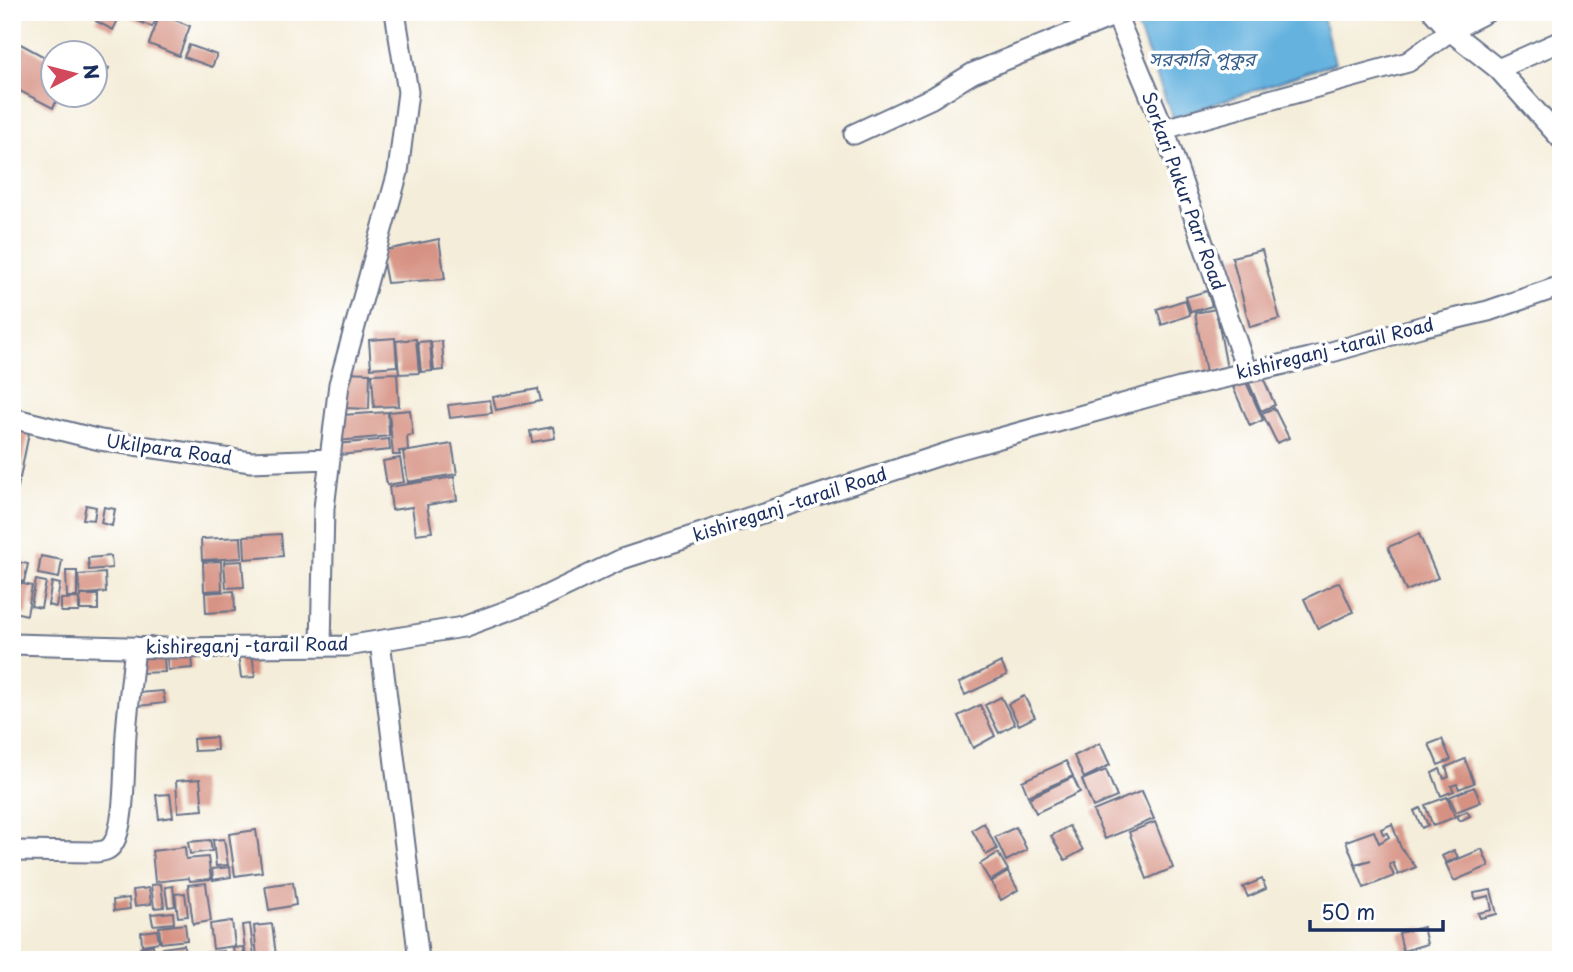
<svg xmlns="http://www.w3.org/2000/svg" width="1573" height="972" font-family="'Playpen Sans','Noto Sans Bengali',sans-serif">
	<rect width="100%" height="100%" fill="#fff"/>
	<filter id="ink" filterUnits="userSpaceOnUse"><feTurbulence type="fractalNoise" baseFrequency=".0143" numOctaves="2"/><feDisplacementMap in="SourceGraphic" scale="14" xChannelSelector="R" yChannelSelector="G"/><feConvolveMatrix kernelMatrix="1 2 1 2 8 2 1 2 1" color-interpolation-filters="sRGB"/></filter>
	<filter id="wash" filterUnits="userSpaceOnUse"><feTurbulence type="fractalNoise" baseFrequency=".00686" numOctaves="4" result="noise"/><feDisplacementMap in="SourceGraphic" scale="28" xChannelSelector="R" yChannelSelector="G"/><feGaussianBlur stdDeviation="1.57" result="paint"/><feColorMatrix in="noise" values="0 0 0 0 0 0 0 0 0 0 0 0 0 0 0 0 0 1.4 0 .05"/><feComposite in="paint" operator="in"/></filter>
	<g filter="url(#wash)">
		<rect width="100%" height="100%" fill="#f4edd9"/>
		<path fill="#65b2df" stroke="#40709e" stroke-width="2" d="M1132 12H1321L1335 63 1173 118Z"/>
		<g id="blocks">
			<path fill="#d69182" d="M101 12H113L120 16 113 30 96 21Z
				M118 12H139L156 20 152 27Z
				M160 14 190 26 179 56 149 44Z
				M17 42 52 61V94H60L53 108 12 87V52Z
				M189 45 217 55 212 67 184 57Z
				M94 61 109 68 103 79 94 75Z
				M439 239 445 279 387 283 381 251Z
				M1262 250 1280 319 1250 327 1232 257Z
				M1207 291 1212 306 1191 312 1186 297Z
				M1185 300 1190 315 1162 325 1157 309Z
				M1216 309 1227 369 1206 373 1195 313Z
				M395 338 397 366 371 368 369 340Z
				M416 339 419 373 399 374 396 341Z
				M430 341 432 371 421 372 418 342Z
				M442 341 444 370 434 371 431 342Z
				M344 372 370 373 369 409 343 408Z
				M397 373 399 406 374 407 372 374Z
				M1262 375 1275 405 1261 411 1248 381Z
				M1246 382 1263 420 1250 426 1233 387Z
				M538 389 541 401 496 410 493 397Z
				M490 400 492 413 450 418 448 405Z
				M1274 408 1289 438 1277 443 1262 413Z
				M410 410 413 435 407 436 408 450 399 451 400 455H393L389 412Z
				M388 412 389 436 338 441 342 415Z
				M12 424 30 428 20 478 12 476Z
				M553 427 555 438 532 442 530 431Z
				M389 439 390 450 339 455 337 444Z
				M452 444 457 474 408 482 403 452Z
				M400 458 404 482 387 485 383 461Z
				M454 477 457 500 427 505 432 532 416 534 412 507 392 510 389 487Z
				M12 480 19 482 14 508H12Z
				M86 505 96 507 94 520 83 519Z
				M104 507 115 509 112 526 101 523Z
				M281 534 283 556 245 559 244 536Z
				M1419 534 1438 578 1406 591 1388 547Z
				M241 537 242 558 202 560 201 539Z
				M41 556 62 560 59 578 38 574Z
				M111 556 112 568 89 570 88 558Z
				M12 561 28 564 24 582 12 579Z
				M221 561 222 590 204 591 203 562Z
				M242 561 244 587 226 588 224 562Z
				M66 571H77V597H67Z
				M105 573 106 592 80 595 78 575Z
				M36 580 46 582 41 608 31 606Z
				M52 582 60 584 56 607 48 605Z
				M1339 582 1353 612 1318 629 1304 599Z
				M19 583 32 586 27 615 14 612Z
				M234 591 235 611 206 613 205 593Z
				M80 595H98V610H80Z
				M79 598V612H61V599Z
				M252 652 255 677 241 678 238 654Z
				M192 654 193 668 168 670 167 656Z
				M164 656 165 672 139 673 138 657Z
				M1001 662 1007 675 965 695 959 683Z
				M163 691 165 703 139 706 138 693Z
				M1024 696 1035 717 1019 725 1008 704Z
				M1001 697 1015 724 999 733 985 705Z
				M980 705 995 736 973 748 958 716Z
				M216 737 217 750 194 751 193 739Z
				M1442 739 1451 760 1438 765 1429 744Z
				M1100 743 1110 765 1084 778 1074 756Z
				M1465 759 1474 783 1459 789 1457 784 1451 786 1454 791 1441 796 1432 773 1440 769 1444 779 1449 777 1446 767Z
				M1066 761 1073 776 1028 796 1022 781Z
				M1106 770 1117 797 1093 807 1082 780Z
				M1073 777 1080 792 1036 813 1029 798Z
				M200 779 203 810 178 812 176 781Z
				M1474 787 1481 802 1456 812 1449 797Z
				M1142 791 1154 819 1105 839 1093 811Z
				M170 794 173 817 159 819 156 795Z
				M1447 797 1455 817 1433 826 1425 805Z
				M1420 808 1428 825 1422 828 1414 811Z
				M1467 811 1470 816 1460 821 1457 816Z
				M1155 822 1173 868 1147 879 1129 832Z
				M984 823 997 849 986 855 972 830Z
				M1392 824 1401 848 1416 867 1398 875 1393 862 1389 864 1394 876 1364 888 1355 865 1371 860 1355 864 1346 841 1374 831 1379 843 1389 837 1387 833 1383 834 1381 829Z
				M1069 826 1083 850 1065 860 1051 836Z
				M1016 827 1027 850 1006 861 995 837Z
				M256 830 262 872 235 876 229 834Z
				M224 839 228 865 216 866 213 840Z
				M210 840 212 851 190 854 188 842Z
				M185 847 186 859 208 857 211 879 190 881 189 878 155 882 152 851Z
				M1482 849 1489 866 1454 881 1446 864Z
				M1454 850 1458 857 1446 863 1442 856Z
				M998 853 1008 870 990 881 980 864Z
				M230 867 231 877 213 880 212 869Z
				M1008 872 1018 890 1001 900 991 882Z
				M1262 879 1266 889 1248 897 1243 887Z
				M293 882 296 905 269 910 265 886Z
				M206 883 211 921 193 924 188 885Z
				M161 884 164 907 154 908 151 885Z
				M173 886 175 906 168 907 165 887Z
				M149 888 151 904 135 906 133 890Z
				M1491 890 1497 914 1480 918 1478 913 1492 910 1489 896 1475 899 1474 893Z
				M185 893 188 916 178 917 175 894Z
				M129 898 130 909 114 911 113 900Z
				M173 912 174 923 153 925 151 914Z
				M232 921 235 946 213 949 210 924Z
				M185 924 187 940 161 943 159 927Z
				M250 924 254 957 246 958 242 925Z
				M272 924 276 955 257 957 254 926Z
				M1423 927 1427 944 1403 951 1399 933Z
				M157 930 159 942 142 945 141 932Z
				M153 945 155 960H141L140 947Z
				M184 945 185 956 164 958 162 948Z
				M243 947 244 960H235L233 948Z
				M224 951 225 960H206L205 953Z"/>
		</g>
	</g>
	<g filter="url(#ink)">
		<use href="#blocks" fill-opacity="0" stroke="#677289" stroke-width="2"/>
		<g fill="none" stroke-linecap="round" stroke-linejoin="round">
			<defs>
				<path id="minor" d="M1115 12 1164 129 1247 372
					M1433 12 1450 31 1498 69 1561 139
					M1498 69 1561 41
					M1164 129 1408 62 1450 31 1487 12
					M854 134 932 98 973 73 1116 15
					M12 418 100 440 251 462 329 459
					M380 641 419 960
					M12 644 165 648 347 646 463 627 539 599 622 559 953 451 1180 388 1310 358 1424 326 1488 311 1561 286
					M321 646 324 508 339 384 398 172 408 92 395 12
					M12 851 96 852C105 851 110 850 114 842 126 821 124 761 126 734 128 705 132 676 135 647"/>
			</defs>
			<use href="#minor" stroke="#677289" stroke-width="23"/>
			<use href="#minor" stroke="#fff" stroke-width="19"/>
		</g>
	</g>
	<g text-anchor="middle" stroke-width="7" stroke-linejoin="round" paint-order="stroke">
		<g font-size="18" fill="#1b2f5e" stroke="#fff">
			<text transform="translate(1183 191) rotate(70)" y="6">Sorkari Pukur Parr Road</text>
			<text transform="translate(1335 349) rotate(-14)" y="6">kishireganj -tarail Road</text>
			<text transform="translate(169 450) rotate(8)" y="6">Ukilpara Road</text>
			<text transform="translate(790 505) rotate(-18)" y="6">kishireganj -tarail Road</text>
			<text transform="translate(247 646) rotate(-1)" y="6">kishireganj -tarail Road</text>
		</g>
		<g font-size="19" font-style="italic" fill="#355d8b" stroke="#fff">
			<text x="1202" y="66">সরকারি পুকুর</text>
		</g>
	</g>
	<rect width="1573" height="972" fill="none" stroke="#fff" stroke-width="42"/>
	<g transform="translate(74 74) rotate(83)"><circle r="33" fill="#ffffff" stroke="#a4acbf" stroke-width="2"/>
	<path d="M0-5L12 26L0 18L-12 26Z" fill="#d1495b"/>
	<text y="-10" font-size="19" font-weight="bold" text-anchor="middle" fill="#1b2f5e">N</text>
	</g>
	<path d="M1310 920v10h133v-10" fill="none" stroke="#1b2f5e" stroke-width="3.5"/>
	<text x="1321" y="920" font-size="21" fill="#1b2f5e" stroke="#ffffff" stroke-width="5" paint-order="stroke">50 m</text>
</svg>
